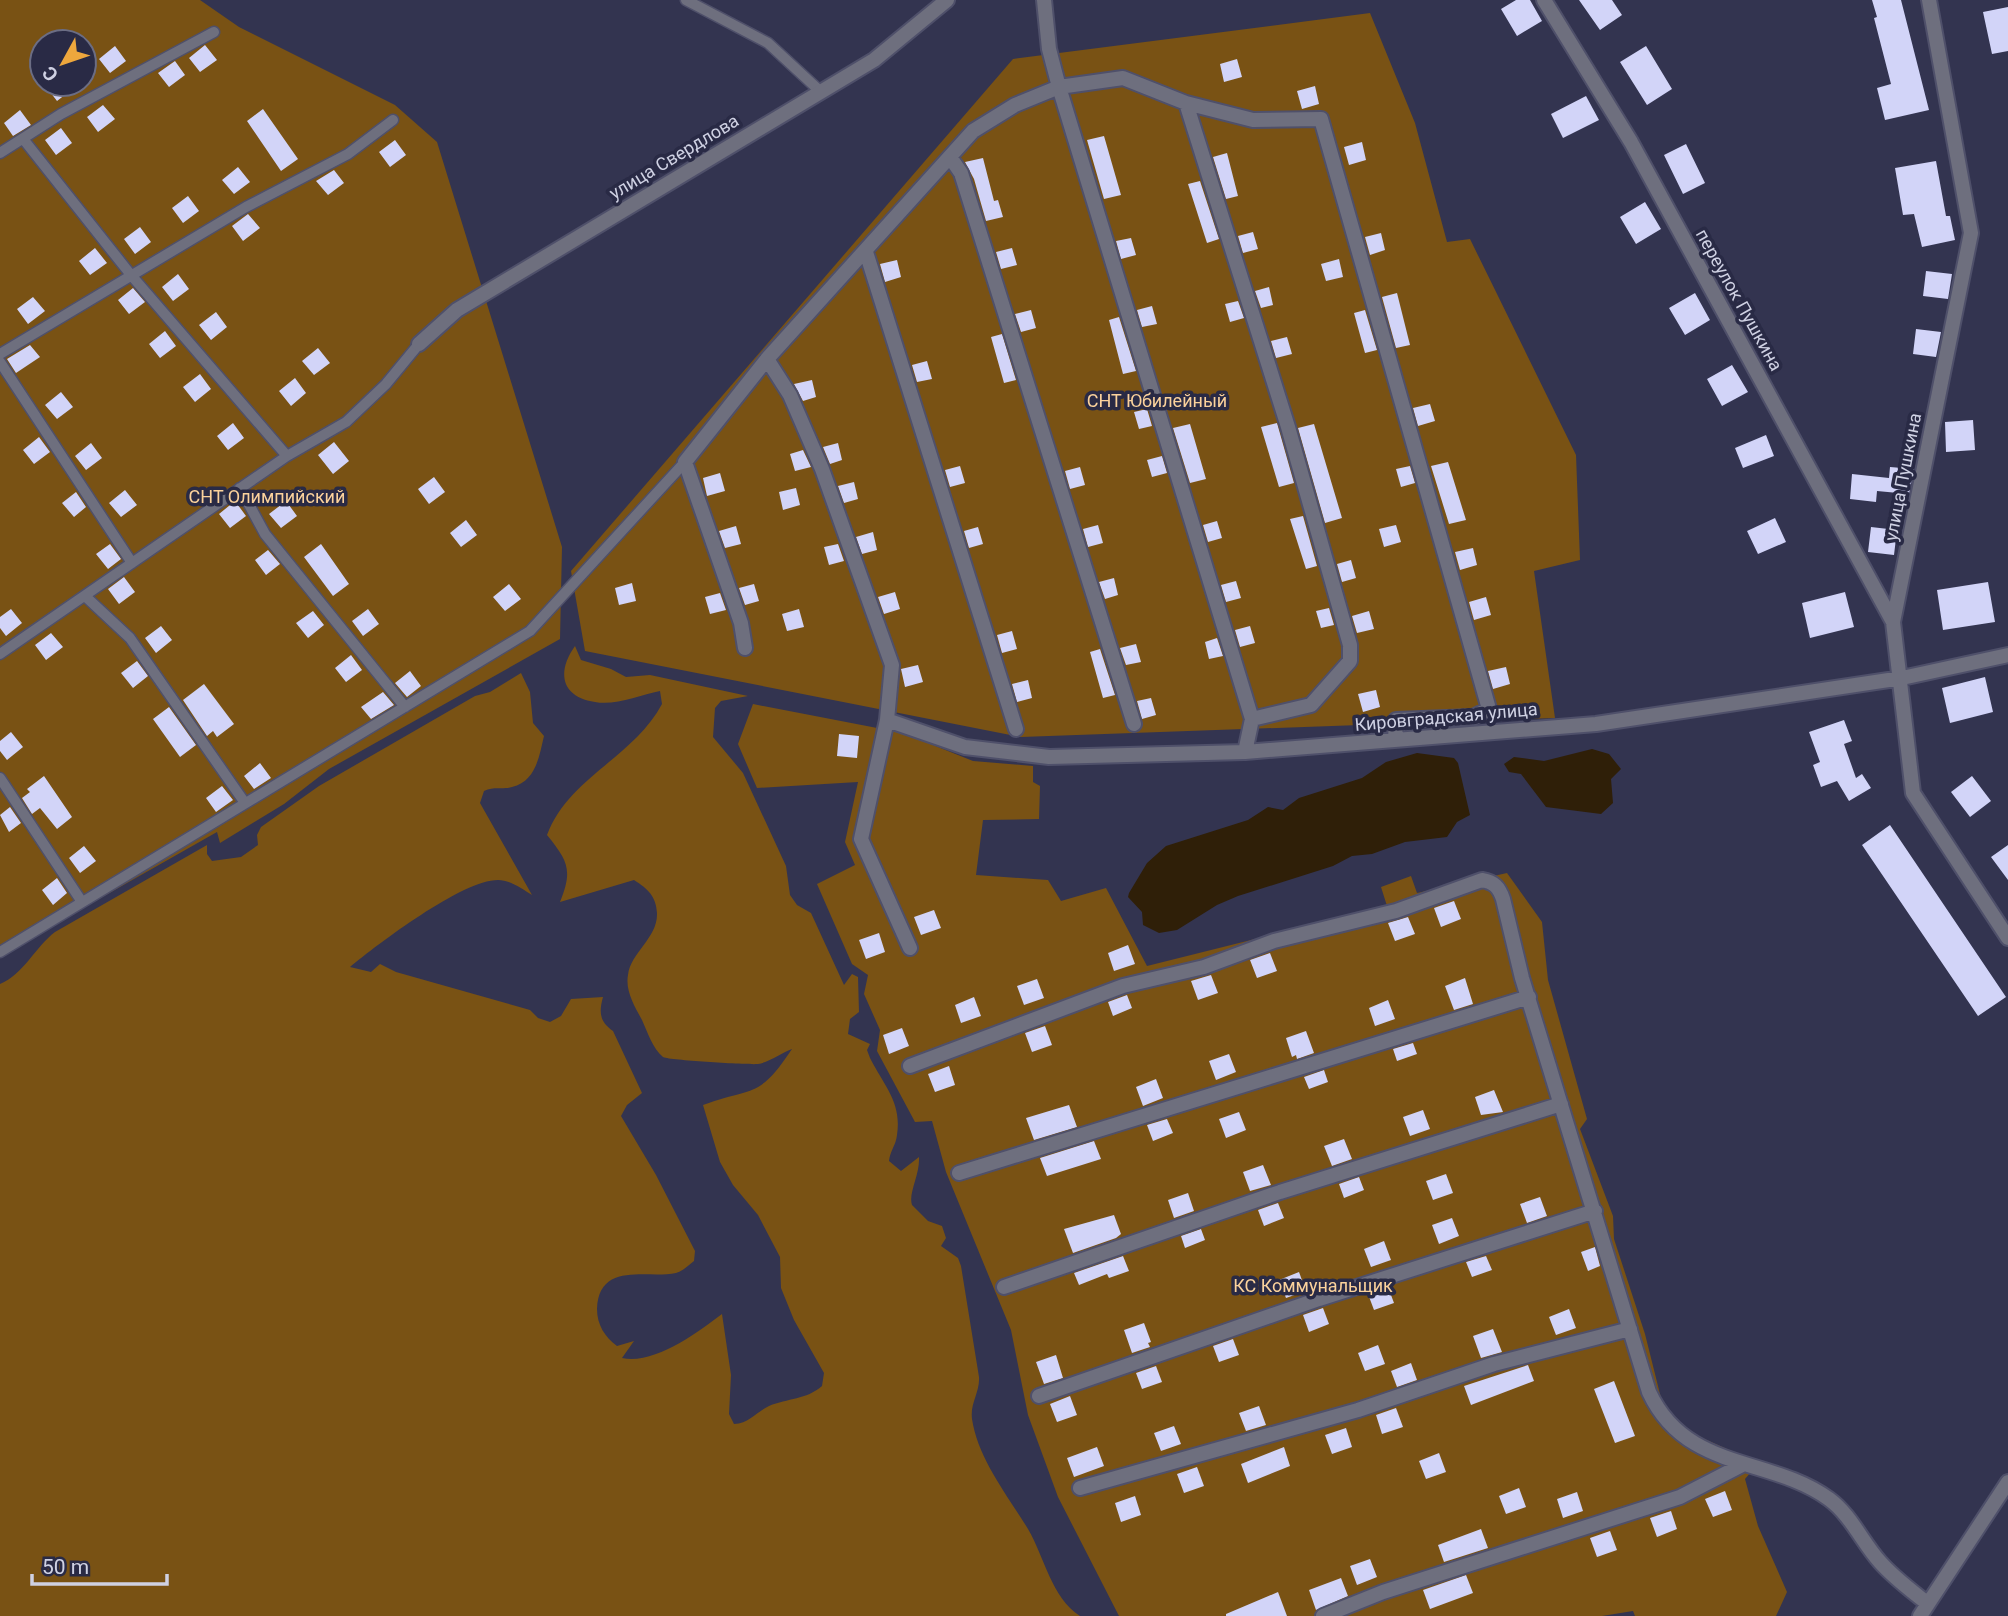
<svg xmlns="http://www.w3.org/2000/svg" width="2008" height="1616" font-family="Roboto,sans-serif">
	<rect width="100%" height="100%" fill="#333450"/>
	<path fill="#795214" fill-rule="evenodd" d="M0 0H200L239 27 395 105 437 142 562 547 560 639 329 769 284 804 220 843 217 832 0 955ZM42 42H84V84H42Z
		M1370 13 1415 123 1447 242 1470 239 1576 455 1580 560 1534 571 1555 718 1021 737 585 651 571 571 1013 59Z
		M575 646 581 660 611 669 626 677 650 675 748 696 721 701 715 708 713 737 743 773 786 866 790 895 797 905 811 913 844 985 852 974 858 977 859 1012 850 1019 848 1034 870 1044 867 1050 870 1058C884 1086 902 1102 897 1135 896 1145 890 1151 889 1161L901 1171 919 1157C920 1175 908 1193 912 1205L928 1221 942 1226 946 1238 941 1246 958 1258 961 1266 979 1377C980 1392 970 1403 972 1419 978 1459 1008 1496 1028 1529 1045 1558 1051 1597 1080 1616H0V984C23 975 36 946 55 932L207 845V854L212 861 241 857 258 845 257 835 261 827 319 786 475 696 490 692 521 673 530 692 533 723 544 736C539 757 536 781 512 787 502 790 494 786 484 791L480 803 532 895C522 889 510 880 498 880 462 880 378 944 350 967L371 972 380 964 396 972 530 1010 538 1018 550 1022 561 1016 571 999 603 997C599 1012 599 1021 613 1031L642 1093 627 1105 621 1116 656 1175 695 1251 694 1261C689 1265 683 1271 676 1273 647 1279 599 1261 597 1309 597 1325 605 1337 617 1346L634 1341 622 1358C654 1365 697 1333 722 1314L731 1375 729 1414 734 1424C750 1423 756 1412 769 1406 788 1398 806 1400 822 1386L824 1373 794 1320 781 1288 780 1257 758 1215 733 1185 720 1162 703 1105C754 1086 758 1100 792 1049 781 1053 770 1062 758 1064 749 1065 667 1060 663 1057 653 1049 647 1031 642 1020 635 1007 625 991 628 975 631 952 658 938 657 913 656 896 648 889 634 880L560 902C573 870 568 861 547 835 569 777 634 757 662 704L660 691C640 695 615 706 595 702 560 697 557 671 575 646Z
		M753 704 903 733 973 761 1033 766V782L1040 786 1039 819 983 820 976 875 1048 880 1061 901 1106 888 1147 966 1387 906 1381 887 1411 876 1417 893 1507 873 1542 922 1548 980 1587 1119 1580 1129 1613 1216 1614 1239 1645 1334 1663 1406 1693 1434 1754 1461 1751 1472 1745 1479 1758 1526 1787 1592 1776 1616H1635L1633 1611 1602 1616H1119L1058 1497 1028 1415 1011 1330 946 1172 932 1121 915 1122 877 1051 880 1030 864 994 868 975 852 964 817 884 855 865 845 842 858 782 757 788 738 744Z"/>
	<path fill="#2f1f08" d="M1592 749 1609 754 1621 769 1611 779 1613 803 1601 814 1546 807 1521 774 1509 772 1504 764 1514 757 1544 761Z
		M1417 753 1454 758 1458 763 1470 815 1457 822 1447 837 1405 842 1372 854 1352 856 1333 866 1238 896 1217 905 1177 930 1159 933 1143 925 1142 912 1128 897 1129 893 1147 863 1166 846 1248 820 1268 807 1283 810 1299 798 1362 778 1386 762Z"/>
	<path fill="#d2d4f8" d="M1516 0H1530L1542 21 1517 36 1501 9Z
		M1579 0H1612L1622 15 1600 30Z
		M1872 0H1901L1929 110 1885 120 1877 88 1891 84 1874 18 1877 17Z
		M2008 7V51L1992 54 1983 12Z
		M205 45 217 60 200 72 189 58Z
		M115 46 126 61 110 73 99 59Z
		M1646 46 1672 89 1647 105 1620 62Z
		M1237 59 1242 77 1224 82 1220 64Z
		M175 61 185 75 169 87 158 73Z
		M44 84H79L57 101Z
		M1315 86 1319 104 1302 109 1297 91Z
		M1586 96 1599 120 1563 138 1551 114Z
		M103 105 115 119 98 132 87 117Z
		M263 109 298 159 281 171 247 121Z
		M20 110 31 125 13 136 4 123Z
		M61 128 72 143 56 155 45 140Z
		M1104 136 1121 195 1104 199 1087 140Z
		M395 140 406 155 390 167 379 152Z
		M1362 142 1366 160 1349 165 1344 147Z
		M1686 144 1705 183 1683 194 1664 155Z
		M1227 153 1238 196 1226 199 1213 157Z
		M983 158 994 201 998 200 1003 217 986 221 974 179 965 162Z
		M1936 161 1946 216H1950L1955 240 1922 247 1914 214 1903 215 1895 168Z
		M238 167 250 182 234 194 222 180Z
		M334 170 344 183 328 195 316 181Z
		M1200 181 1219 239 1207 243 1188 184Z
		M188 196 199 211 183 223 172 208Z
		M1645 202 1661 229 1636 244 1620 217Z
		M248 214 260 228 243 241 232 226Z
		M140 227 151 242 135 254 124 239Z
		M1253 232 1258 249 1243 253 1238 236Z
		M1381 233 1385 250 1370 255 1365 237Z
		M1131 238 1136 255 1121 259 1116 241Z
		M95 248 107 263 90 275 79 261Z
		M1012 248 1017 265 1001 269 996 252Z
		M1339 259 1343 277 1326 281 1321 264Z
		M897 260 901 277 885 282 880 264Z
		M1926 271 1952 274 1948 299 1923 296Z
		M178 274 189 289 173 301 162 287Z
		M1269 287 1273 305 1261 308 1255 291Z
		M133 288 145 302 129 314 118 300Z
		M1397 293 1410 345 1396 348 1382 297Z
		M1695 293 1710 320 1685 335 1669 308Z
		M33 297 45 311 28 324 17 309Z
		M1238 301 1244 318 1230 322 1225 304Z
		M1152 306 1157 324 1142 327 1137 310Z
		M1031 310 1036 328 1021 332 1015 314Z
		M1365 310 1377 350 1365 353 1354 313Z
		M216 312 227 327 211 340 199 325Z
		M1119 317 1136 371 1123 374 1109 320Z
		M1916 329 1941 332 1936 357 1913 354Z
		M165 331 176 346 160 358 149 344Z
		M1002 334 1016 380 1004 383 991 337Z
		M1287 337 1292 354 1276 358 1271 341Z
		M30 345 40 357 16 373 7 359Z
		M318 348 330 363 314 375 302 361Z
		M927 361 932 379 917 382 912 365Z
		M1732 365 1748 392 1722 406 1707 379Z
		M200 374 211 389 195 402 183 387Z
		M295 378 306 393 291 406 279 391Z
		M812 380 816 397 803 401 794 384Z
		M61 392 73 407 57 419 45 405Z
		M1430 404 1435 421 1418 426 1413 408Z
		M1147 409 1152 426 1139 429 1134 412Z
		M1973 420 1975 450 1946 452 1945 422Z
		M233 423 244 438 228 450 217 436Z
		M1277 423 1294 483 1279 487 1261 427Z
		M1190 424 1206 479 1190 483 1173 428Z
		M1314 424 1342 518 1325 523 1298 428Z
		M1766 435 1774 456 1743 468 1735 448Z
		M39 437 50 452 34 464 23 450Z
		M334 442 349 461 333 474 318 455Z
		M91 443 102 458 86 470 75 456Z
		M838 443 842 460 830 464 823 447Z
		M803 450 811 467 795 471 790 454Z
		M1162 456 1167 473 1152 477 1147 460Z
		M1448 462 1466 520 1449 524 1431 466Z
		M960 466 965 483 950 487 945 470Z
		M1410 466 1415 483 1401 487 1396 469Z
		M1080 467 1085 485 1070 489 1065 471Z
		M1890 467 1914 469 1909 494 1877 491 1876 502 1850 499 1852 474 1889 478Z
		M720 473 725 491 707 496 703 478Z
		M434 477 445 492 429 504 418 489Z
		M854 482 858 499 844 503 838 486Z
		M796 488 800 505 783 510 779 492Z
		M125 490 137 505 121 517 109 503Z
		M76 492 86 507 74 517 62 503Z
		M235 501 246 516 230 528 219 514Z
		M286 501 297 516 281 528 269 514Z
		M1303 516 1317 566 1306 569 1290 519Z
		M1775 518 1786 542 1758 554 1747 531Z
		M466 520 477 535 461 547 450 533Z
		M1217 521 1222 538 1208 542 1203 525Z
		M1098 525 1103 543 1088 547 1083 529Z
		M1396 525 1401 542 1384 547 1379 529Z
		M736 526 741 544 725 548 719 531Z
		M978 527 983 544 969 548 964 531Z
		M1871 527 1897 530 1894 555 1868 552Z
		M873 532 877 550 862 554 856 537Z
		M110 544 121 559 108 569 96 554Z
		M321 544 349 584 333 596 304 557Z
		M838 544 844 561 829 565 824 547Z
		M1473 548 1477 565 1460 570 1455 552Z
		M268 550 280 564 266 575 255 560Z
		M1351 560 1356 578 1342 582 1337 564Z
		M124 577 135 592 119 604 108 589Z
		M1114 578 1118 595 1105 599 1099 582Z
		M1236 581 1241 598 1226 602 1221 585Z
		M1988 582 1995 622 1943 630 1937 590Z
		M632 583 636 601 619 605 615 588Z
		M509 584 521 599 505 611 493 597Z
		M754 584 759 601 745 605 739 588Z
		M895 592 900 609 884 614 878 597Z
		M1845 592 1854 627 1810 638 1802 603Z
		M720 593 726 610 710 614 705 597Z
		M1486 597 1491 615 1474 620 1469 602Z
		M1329 608 1334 625 1321 628 1316 611Z
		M11 609 22 623 6 636 0 628V617Z
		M368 609 379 624 363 636 352 621Z
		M799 609 804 627 787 631 782 614Z
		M313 611 324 625 308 638 296 623Z
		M1369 611 1374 629 1357 633 1352 616Z
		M161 626 172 640 156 653 145 638Z
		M1250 626 1255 643 1240 647 1235 630Z
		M1012 631 1017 649 1002 653 997 635Z
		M51 633 63 647 46 660 35 645Z
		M1217 638 1223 656 1209 659 1205 642Z
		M1136 644 1141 662 1126 665 1120 648Z
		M1100 649 1115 695 1103 698 1090 652Z
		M351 655 362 670 346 682 335 668Z
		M137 661 148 676 133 688 121 673Z
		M918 665 923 682 905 687 901 669Z
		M1506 667 1510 684 1493 689 1488 671Z
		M410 671 421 686 407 697 395 683Z
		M1985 677 1993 712 1950 723 1942 688Z
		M1028 680 1032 698 1017 702 1012 684Z
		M204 684 234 724 217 737 213 731 207 736 183 700Z
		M1376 690 1380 707 1363 712 1358 694Z
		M383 692 394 705 371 719 361 707Z
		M1151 698 1156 715 1142 719 1137 701Z
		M169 707 196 745 180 757 153 719Z
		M1844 720 1852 741 1844 744 1856 778 1862 774 1871 788 1849 801 1837 781 1821 787 1813 765 1820 762 1809 732Z
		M11 732 23 747 7 760 0 751V741Z
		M839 734 859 736 857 758 837 756Z
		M260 763 271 778 254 789 244 776Z
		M44 776 72 817 57 829 40 808 32 814 22 798 30 792 27 789Z
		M1972 776 1991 801 1970 817 1951 792Z
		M222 786 233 800 216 812 206 798Z
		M10 807 21 823 9 832 0 815Z
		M1890 825 2006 997 1978 1016 1862 845Z
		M2008 845V880L1991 857Z
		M84 846 96 861 80 873 69 858Z
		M57 878 67 893 53 905 42 890Z
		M1454 901 1461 919 1441 927 1434 908Z
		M934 910 941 928 921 935 914 917Z
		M1408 917 1415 934 1395 941 1388 923Z
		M879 933 885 952 866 959 859 940Z
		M1128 945 1135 964 1114 971 1108 953Z
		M1270 953 1277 971 1257 978 1250 960Z
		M1211 975 1218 993 1198 1000 1191 981Z
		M1465 978 1473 1004 1454 1010 1445 986Z
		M1037 979 1044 998 1024 1005 1017 986Z
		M1127 995 1132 1008 1113 1016 1108 1002Z
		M974 997 981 1016 961 1023 955 1005Z
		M1388 1000 1395 1019 1375 1026 1369 1008Z
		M1045 1026 1052 1045 1032 1052 1025 1033Z
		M902 1028 909 1046 889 1054 883 1035Z
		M1306 1031 1314 1053 1297 1059 1296 1055 1292 1057 1286 1038Z
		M1413 1043 1417 1054 1397 1061 1393 1049Z
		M1229 1054 1236 1072 1216 1080 1209 1061Z
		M949 1066 955 1085 935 1092 928 1074Z
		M1324 1070 1328 1082 1309 1089 1304 1077Z
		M1156 1079 1163 1098 1143 1106 1136 1087Z
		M1494 1090 1503 1112 1481 1115 1475 1097Z
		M1069 1105 1077 1127 1034 1140 1026 1118Z
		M1423 1110 1430 1129 1410 1136 1403 1117Z
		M1239 1112 1246 1130 1226 1138 1219 1119Z
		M1167 1119 1173 1133 1153 1141 1147 1125Z
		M1344 1139 1352 1159 1332 1166 1324 1146Z
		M1094 1141 1101 1159 1047 1176 1040 1158Z
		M1263 1165 1271 1185 1250 1191 1243 1172Z
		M1446 1174 1453 1193 1433 1200 1426 1181Z
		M1359 1177 1364 1190 1344 1198 1339 1184Z
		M1188 1193 1194 1211 1174 1218 1168 1200Z
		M1540 1197 1547 1216 1527 1223 1520 1204Z
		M1278 1203 1284 1218 1264 1226 1258 1210Z
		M1114 1215 1121 1234 1116 1238 1073 1253 1064 1229Z
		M1452 1218 1459 1236 1439 1244 1432 1225Z
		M1201 1229 1205 1240 1185 1248 1181 1236Z
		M1384 1241 1391 1260 1371 1267 1364 1249Z
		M1595 1247 1600 1266 1588 1271 1581 1252Z
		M1123 1256 1129 1271 1109 1278 1107 1274 1079 1285 1074 1273Z
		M1486 1256 1492 1270 1472 1277 1466 1262Z
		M1299 1272 1306 1291 1286 1298 1279 1280Z
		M1388 1287 1394 1303 1374 1310 1368 1294Z
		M1323 1308 1329 1324 1309 1332 1303 1315Z
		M1569 1309 1576 1328 1556 1335 1549 1317Z
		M1144 1323 1151 1342 1148 1343 1150 1347 1132 1353 1124 1330Z
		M1493 1329 1502 1352 1481 1358 1473 1336Z
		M1233 1339 1239 1355 1219 1362 1213 1346Z
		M1378 1345 1385 1364 1365 1371 1358 1353Z
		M1056 1355 1063 1378 1044 1384 1036 1362Z
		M1411 1363 1417 1380 1397 1387 1391 1371Z
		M1528 1365 1534 1381 1471 1405 1464 1386Z
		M1156 1366 1162 1382 1142 1389 1136 1373Z
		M1614 1381 1635 1436 1615 1443 1594 1389Z
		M1070 1396 1077 1415 1057 1422 1050 1404Z
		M1259 1406 1266 1425 1246 1431 1239 1413Z
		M1396 1408 1403 1427 1382 1434 1376 1415Z
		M1174 1426 1181 1444 1161 1451 1154 1433Z
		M1346 1428 1352 1447 1332 1454 1325 1435Z
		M1097 1447 1104 1466 1074 1477 1067 1458Z
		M1284 1447 1290 1466 1248 1483 1241 1464Z
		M1439 1453 1446 1472 1426 1479 1419 1461Z
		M1197 1467 1204 1486 1184 1493 1177 1474Z
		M1519 1488 1526 1507 1506 1514 1499 1496Z
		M1725 1491 1732 1510 1713 1517 1705 1499Z
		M1577 1492 1583 1511 1563 1518 1557 1499Z
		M1135 1496 1141 1515 1121 1522 1115 1503Z
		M1671 1511 1677 1529 1657 1537 1650 1518Z
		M1481 1529 1488 1548 1444 1562 1438 1545Z
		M1610 1531 1617 1550 1597 1557 1590 1538Z
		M1370 1559 1377 1577 1357 1585 1350 1566Z
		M1466 1575 1473 1593 1430 1609 1423 1590Z
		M1341 1578 1348 1596 1316 1610 1309 1590Z
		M1278 1592 1287 1616H1226V1614Z"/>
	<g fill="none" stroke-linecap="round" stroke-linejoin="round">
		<defs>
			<path id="lane" d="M686 0 768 43 821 92
				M24 140 131 275 287 456
				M0 153 61 114 214 32
				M0 354 246 207 348 154 393 120
				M0 362 132 563
				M240 488 265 534 405 707
				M85 596 130 638 245 803
				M0 654 287 456 346 422 386 384 419 344
				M0 778 82 902
				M0 952 530 631 685 462"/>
			<path id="street" d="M1044 0 1049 49 1059 87 1252 719
				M1544 0 1631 142 1893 622
				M1929 0 1971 233 1893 622 1913 793 2008 938
				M1186 103 1288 427 1350 645V661L1311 705 1252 719 1245 752
				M950 157 961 173 1134 724
				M866 252 1016 729
				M419 344 457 310 874 60 947 0
				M767 359 790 395 822 469 892 665 887 720 861 839 910 948
				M745 648 741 623 685 462 767 359 973 131 1015 105 1059 87 1123 78 1186 103 1253 120 1321 119 1489 709 1473 717 1396 720 1395 740
				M887 720 965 747 1049 757 1245 752 1596 724 1902 678 2008 655
				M910 1066 1123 986 1204 967 1274 941 1396 911 1482 880C1494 882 1499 887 1503 899L1522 978 1649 1392C1686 1472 1770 1456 1829 1499 1851 1515 1862 1542 1880 1562 1894 1578 1912 1591 1928 1604
				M959 1173 1529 997
				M1004 1287 1280 1192 1561 1104
				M1039 1396 1319 1299 1595 1211
				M1080 1488 1358 1410 1494 1364 1630 1329
				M1323 1616 1383 1592 1680 1497 1742 1465
				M1920 1616 2008 1482"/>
		</defs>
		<use href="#lane" stroke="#4f506a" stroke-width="13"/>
		<use href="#street" stroke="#4f506a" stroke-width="18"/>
		<use href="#lane" stroke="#6e6f7e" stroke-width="10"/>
		<use href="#street" stroke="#6e6f7e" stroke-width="14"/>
	</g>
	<g text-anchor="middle" stroke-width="7" stroke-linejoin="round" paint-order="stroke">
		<g font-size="18" fill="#cfd1e3" stroke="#292a45">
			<text transform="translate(674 157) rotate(-31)" y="6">улица Свердлова</text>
			<text transform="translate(1739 300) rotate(61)" y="6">переулок Пушкина</text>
			<text transform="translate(1903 477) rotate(-79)" y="6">улица Пушкина</text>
			<text transform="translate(1446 717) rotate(-5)" y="6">Кировградская улица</text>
		</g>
		<g font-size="18" fill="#fbd29c" stroke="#292a45">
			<text x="1157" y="407">СНТ Юбилейный</text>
			<text x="267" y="503">СНТ Олимпийский</text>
			<text x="1313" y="1292">КС Коммунальщик</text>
		</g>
	</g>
	<g transform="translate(63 63) rotate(230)"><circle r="33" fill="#292a45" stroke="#6b6d84" stroke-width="2"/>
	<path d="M0-5L12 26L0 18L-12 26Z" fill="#eea73d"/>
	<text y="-10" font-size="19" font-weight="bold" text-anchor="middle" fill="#cfd1e3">С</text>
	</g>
	<path d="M32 1574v10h135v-10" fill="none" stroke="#cfd1e3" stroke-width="3.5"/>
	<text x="42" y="1574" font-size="21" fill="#cfd1e3" stroke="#292a45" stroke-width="5" paint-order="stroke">50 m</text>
</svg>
